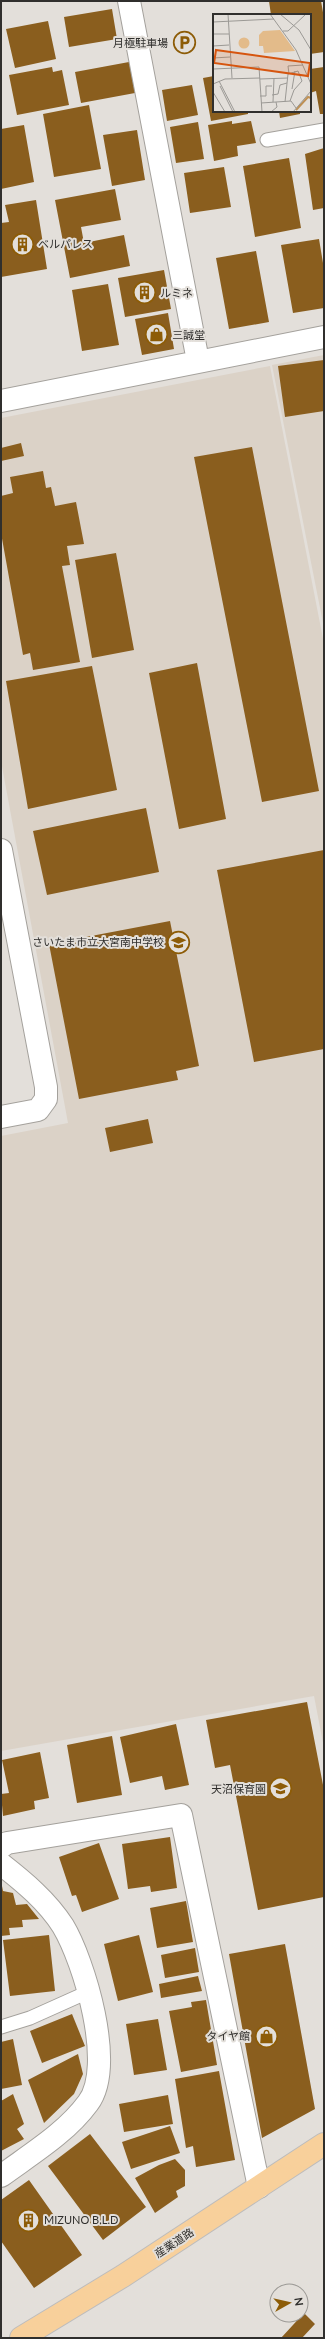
<svg xmlns="http://www.w3.org/2000/svg" width="325" height="2339" font-family="Lato,'Noto Sans JP',sans-serif">
	<rect width="100%" height="100%" fill="#e3dfda"/>
	<path fill="#dbd2c7" d="M324 355V628L272 365Z
		M270 366 324 644V1748L314 1696 1 1751V1136L68 1123 1 761V418Z"/>
	<path fill="#8a5e1e" d="M269 1H321L324 18V52L310 54V15H271Z
		M112 9 117 39 69 47 64 17Z
		M48 21 56 59 15 68 6 29Z
		M129 62 135 93 81 103 75 72Z
		M52 67 53 72 62 70 69 105 17 115 9 75Z
		M324 67V114H320L316 91 310 93V69Z
		M214 76V111H248V114L211 121 203 78Z
		M192 85 198 115 167 121 162 90Z
		M89 105 101 169 54 177 43 114Z
		M279 111H300V114L280 118Z
		M232 121V124L251 121 256 143 237 146 238 156 214 161 208 125Z
		M198 122 204 159 176 163 170 127Z
		M24 125 34 182 1 189V129Z
		M137 130 145 180 112 186 103 135Z
		M324 148V208L313 210 305 154Z
		M289 158 301 228 255 237 243 166Z
		M224 167 231 207 190 213 184 173Z
		M115 189 121 220 81 227 84 243 124 235 130 266 70 278 55 200Z
		M36 200 47 269 1 277V223L9 222 5 205Z
		M319 239 324 269V308L293 313 281 245Z
		M256 251 269 322 229 329 216 258Z
		M164 270 171 309 125 317 118 278Z
		M108 284 119 345 82 351 72 290Z
		M168 313 174 349 142 355 135 319Z
		M324 360V411L285 417 278 366Z
		M21 443 24 456 1 461V448Z
		M252 447 319 791 262 802 194 457Z
		M43 471 46 488 51 487 55 506 76 502 84 544 67 546 70 565 62 566 80 662 33 670 30 653 23 655 1 533V496L13 493 10 477Z
		M116 553 134 650 92 658 75 560Z
		M197 663 226 819 179 829 149 673Z
		M92 666 117 790 28 809 6 681Z
		M146 808 159 872 47 895 33 831Z
		M324 850V1049L254 1062 217 870Z
		M170 921 199 1066 176 1071 178 1080 79 1099 49 944Z
		M148 1119 153 1143 110 1152 105 1128Z
		M307 1702 324 1790V1897L258 1910 230 1765 215 1768 206 1720Z
		M176 1724 189 1785 165 1790 162 1776 130 1783 120 1737Z
		M112 1736 122 1795 77 1803 67 1745Z
		M40 1752 49 1798 34 1801 35 1809 3 1816 1 1794 9 1793 2 1760Z
		M170 1837 177 1888 151 1892 150 1886 128 1889 122 1844Z
		M99 1843 119 1899 82 1912 76 1895 72 1896 59 1857Z
		M1 1881 3 1891 13 1893 16 1905 27 1904 39 1919 22 1920 23 1927 9 1928 10 1935 1 1936Z
		M186 1901 193 1942 157 1948 150 1908Z
		M49 1935 55 1991 10 1996 3 1940Z
		M139 1935 153 1992 118 2001 104 1944Z
		M285 1944 315 2109 262 2138 229 1954Z
		M195 1948 199 1972 165 1978 161 1955Z
		M198 1976 202 1991 161 1998 159 1984Z
		M206 2000 217 2065 181 2072 169 2011 192 2007 191 2002Z
		M72 2014 85 2046 42 2063 30 2031Z
		M158 2019 167 2070 134 2075 126 2024Z
		M13 2039 22 2085 1 2089V2042Z
		M78 2054 83 2074 74 2094 44 2123 28 2080Z
		M219 2071 235 2160 196 2167 193 2146 186 2148 175 2079Z
		M13 2094 24 2124 17 2129 24 2139 1 2151V2101Z
		M168 2095 173 2124 124 2132 119 2104Z
		M170 2126 180 2153 131 2169 122 2142Z
		M90 2134 146 2207 103 2240 48 2166Z
		M175 2159 185 2170V2186L176 2191 178 2197 155 2213 135 2178 159 2165Z
		M29 2180 82 2255 34 2288 1 2241V2200Z
		M304 2313 315 2324 302 2338H281Z"/>
	<g fill="none" stroke-linecap="round" stroke-linejoin="round">
		<defs>
			<path id="lane" d="M267 140 324 130
				M1 2027 30 2018 88 1992"/>
			<path id="street" d="M129 1 198 361
				M1 401 324 337
				M1 850 46 1087V1099L38 1110 1 1117
				M1 1847 7 1843 181 1815 259 2187
				M1 1864C24 1882 47 1901 63 1926 84 1961 116 2066 88 2103 66 2133 31 2154 1 2176"/>
			<path id="primary" d="M21 2338 123 2276 324 2144"/>
		</defs>
		<use href="#lane" stroke="#a4a19c" stroke-width="15"/>
		<use href="#street" stroke="#a4a19c" stroke-width="24"/>
		<use href="#primary" stroke="#bdbcbc" stroke-width="24"/>
		<use href="#lane" stroke="#fff" stroke-width="13"/>
		<use href="#street" stroke="#fff" stroke-width="22"/>
		<use href="#primary" stroke="#f8d09b" stroke-width="22"/>
	</g>
	<defs>
		<symbol id="parking-ring" viewBox="-11 -11 22 22"><circle r="9.5" fill="#e3dfda" stroke="#8d5c07" stroke-width="1.5"/><path d="M-3.5-5.5H1a3.5 3.5 0 0 1 0 7H-1V5.5H-3.5ZM-1-3.4V-.6H.8a1.4 1.4 0 0 0 0-2.8Z" fill="#8d5c07"/></symbol>
		<symbol id="building-ring" viewBox="-11 -11 22 22"><circle r="9.5" fill="#e3dfda" stroke="#8d5c07" stroke-width="1.5"/><path d="M-4-6H4V6H1V3H-1V6H-4ZM-2.5-4.3h1.7v1.8h-1.7ZM.8-4.3h1.7v1.8H.8ZM-2.5-1h1.7V.8h-1.7ZM.8-1h1.7V.8H.8Z" fill="#8d5c07"/></symbol>
		<symbol id="shop-ring" viewBox="-11 -11 22 22"><circle r="9.5" fill="#e3dfda" stroke="#8d5c07" stroke-width="1.5"/><path d="M-5-2.5h2.3a2.7 3.5 0 0 1 5.4 0H5L5.5 6h-11ZM-1.5-2.5h3a1.5 2.3 0 0 0-3 0Z" fill="#8d5c07"/></symbol>
		<symbol id="school-ring" viewBox="-11 -11 22 22"><circle r="9.5" fill="#e3dfda" stroke="#8d5c07" stroke-width="1.5"/><path d="M0-5L7-2L0 1L-7-2ZM-4 1L0 2.5L4 1V4Q0 6-4 4Z" fill="#8d5c07"/></symbol>
	</defs>
	<g fill-rule="evenodd">
		<use href="#parking-ring" x="172" y="30" width="25" height="25"/>
		<use href="#building-ring" x="10" y="232" width="25" height="25"/>
		<use href="#building-ring" x="132" y="280" width="25" height="25"/>
		<use href="#shop-ring" x="144" y="322" width="25" height="25"/>
		<use href="#school-ring" x="166" y="930" width="25" height="25"/>
		<use href="#school-ring" x="268" y="1776" width="25" height="25"/>
		<use href="#shop-ring" x="254" y="2024" width="25" height="25"/>
		<use href="#building-ring" x="16" y="2208" width="25" height="25"/>
	</g>
	<g text-anchor="middle" stroke-width="4" stroke-linejoin="round" paint-order="stroke">
		<g font-size="11" fill="#302f2d" stroke="#e3dfda" text-anchor="end">
			<text x="168" y="47">月極駐車場</text>
			<text x="38" y="248" text-anchor="start">ベルパレス</text>
			<text x="160" y="297" text-anchor="start">ルミネ</text>
			<text x="172" y="339" text-anchor="start">三誠堂</text>
			<text x="164" y="946">さいたま市立大宮南中学校</text>
			<text x="266" y="1793">天沼保育園</text>
			<text x="250" y="2040">タイヤ館</text>
			<text x="44" y="2224" text-anchor="start">MIZUNO B.L.D</text>
		</g>
		<g font-size="11" fill="#302f2d" stroke="#e3dfda">
			<text transform="translate(174 2243) rotate(-33)" y="4">産業道路</text>
		</g>
	</g>
	<g transform="translate(213 14)">
		<rect width="98" height="98" fill="#e3dfda"/>
		<path d="M67 16 82 37 51 39 50 32H46V21L50 17ZM25.5 29a5.5 5.5 0 1 1 11 0a5.5 5.5 0 1 1-11 0Z" fill="#e3bb8a"/>
		<path fill="none" stroke="#bf9053" stroke-width="2" d="M83 96 95 83 98 84"/>
		<path fill="none" stroke="#9b9995" stroke-width="1" d="M15 0 19 64M57 0 83 36 98 70M67 0 86 16 98 36M0 8 61 5M70 17H75L93 0M0 20H16M0 32 16 31M0 44 17 43M0 55 46 53 49 98M76 60 75 52 90 51M47 65 75 64M6 67 22 98M0 70 12 65 47 64M7 72 20 98M79 75 82 57M0 78 12 98M59 81 65 80 67 71 74 69M47 82H53V72H59M60 88 61 64M72 88 75 60 85 57 89 67 81 76 77 87M48 89 78 87 83 94M58 98 64 93 63 88M80 98 98 77"/>
		<path fill="#d6550f" fill-opacity="0.15" stroke="#d6550f" stroke-width="2" d="M3 36 97 49 95 62 1 49Z"/>
		<rect width="98" height="98" fill="none" stroke="#302f2d" stroke-width="2"/>
	</g>
	<rect width="325" height="2339" fill="none" stroke="#302f2d" stroke-width="4"/>
	<g transform="translate(289 2303) rotate(82)"><circle r="19" fill="#e3dfda" stroke="#9b9995"/>
	<path d="M0-3L7 15L0 10L-7 15Z" fill="#8d5c07"/>
	<text y="-6" font-size="11" font-weight="bold" text-anchor="middle" fill="#302f2d">N</text>
	</g>
</svg>
